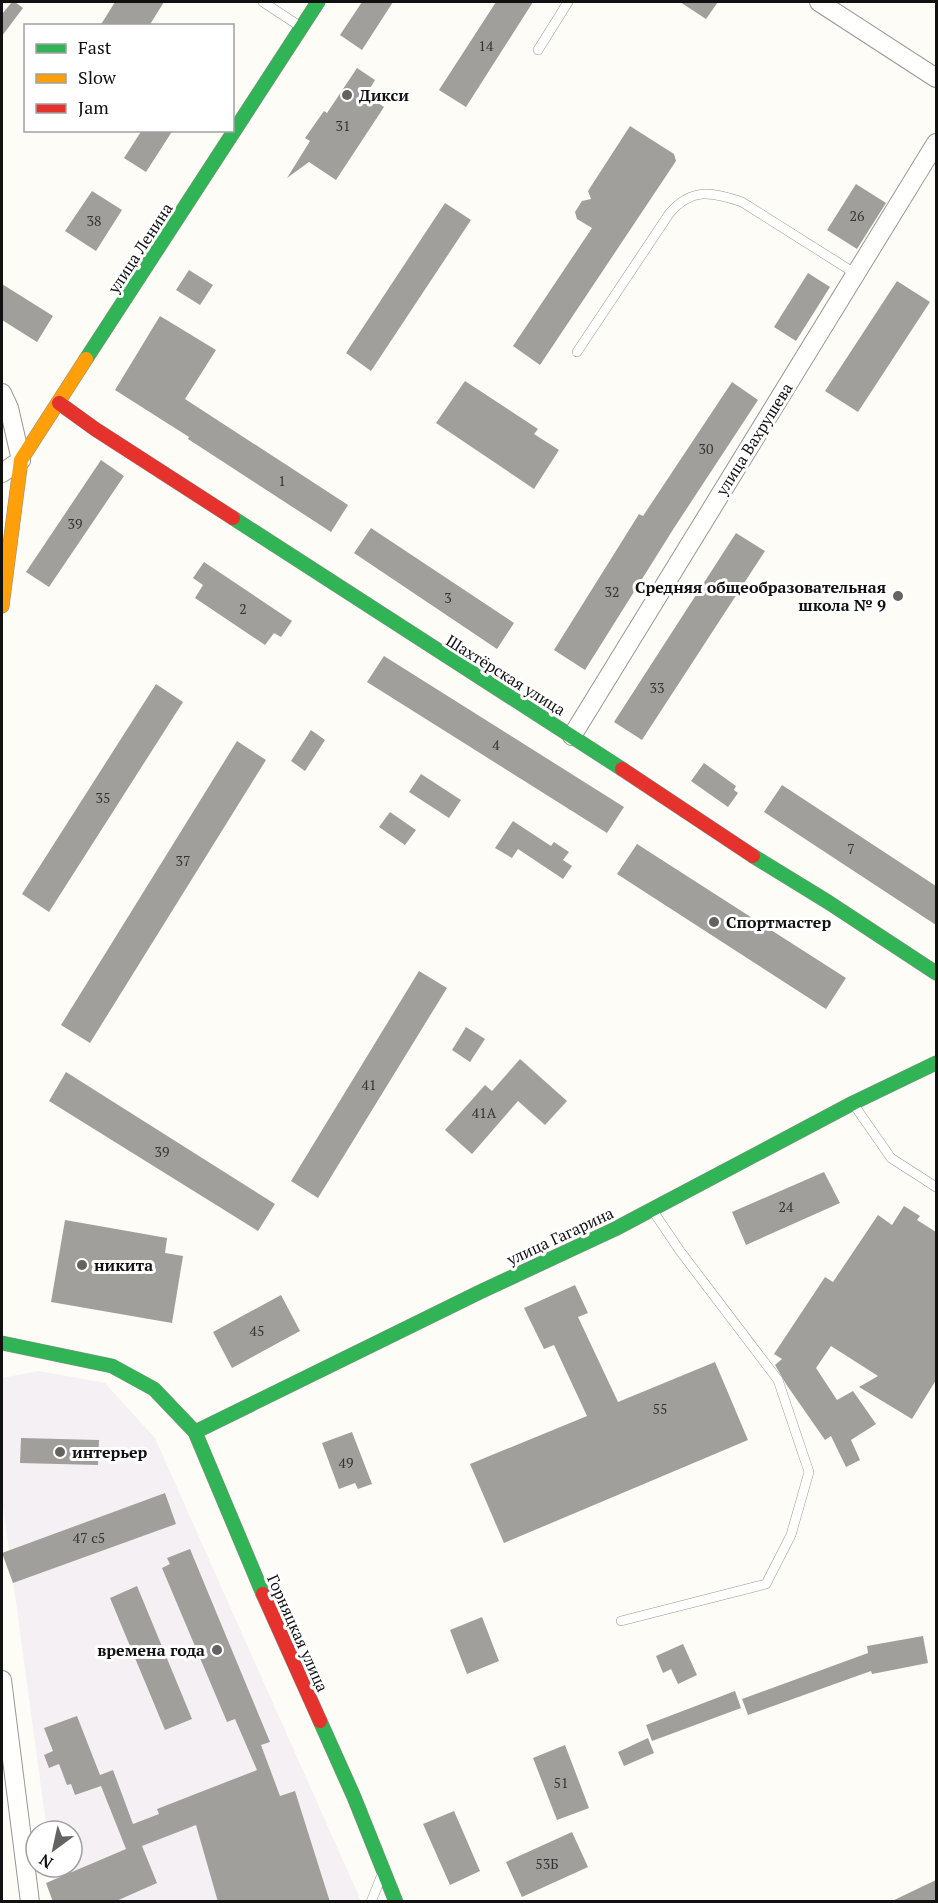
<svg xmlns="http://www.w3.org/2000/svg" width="938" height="1903" font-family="'PT Serif',serif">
	<rect width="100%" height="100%" fill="#fdfcf7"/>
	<path fill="#f5f0f3" d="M39 1371 105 1383 155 1438 361 1901H56L52 1867H72V1831H47L2 1499V1378Z"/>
	<path fill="#a19f9c" d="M12 2H15L23 8 2 36V14Z
		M115 2H164L149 26H100Z
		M362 2H393L362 50 340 35Z
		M496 2H533L466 107 439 90Z
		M680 2H718L706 19Z
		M357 68 375 80 366 95 384 107 336 180 309 162 287 178 310 141 305 138 324 111 327 113Z
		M630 126 674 154 676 161 540 365 513 346 592 228 577 219 575 212 582 201 591 199 588 191Z
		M142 130H173L146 172 124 158Z
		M856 184 886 203 857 249 827 230Z
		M92 191 122 210 96 251 65 231Z
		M445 203 471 220 371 371 346 353Z
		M189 270 213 285 200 305 176 290Z
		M808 273 830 287 796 341 774 327Z
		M897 281 930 302 858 412 825 391Z
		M2 284 53 316 37 342 2 320Z
		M160 316 216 350 185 399 348 505 331 532 188 439 189 437 115 390Z
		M465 381 538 429 534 434 559 450 534 489 436 423Z
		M732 382 758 400 674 528 585 670 554 650 639 514 643 516Z
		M101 460 124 476 49 587 26 572Z
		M371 528 514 623 497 649 354 553Z
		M736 533 765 551 642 740 614 722Z
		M204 562 292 621 281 637 274 633 265 645 195 598 203 585 193 578Z
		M384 656 624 807 607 833 367 682Z
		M156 684 183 702 49 912 22 894Z
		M311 730 325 740 305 771 291 761Z
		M237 741 266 760 90 1043 61 1025Z
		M704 763 736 786 734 790 738 793 728 807 691 781Z
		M421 774 461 800 449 818 409 792Z
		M782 785 936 886V925L764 812Z
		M390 812 416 830 405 845 379 827Z
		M513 821 551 846 554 842 569 852 563 860 572 866 563 879 518 849 512 858 495 848Z
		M637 844 846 978 826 1009 617 874Z
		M419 971 447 988 318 1198 291 1181Z
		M466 1027 485 1039 470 1062 452 1050Z
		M520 1059 567 1101 545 1125 518 1101 472 1154 445 1130 485 1085 492 1091Z
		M66 1072 275 1204 258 1231 49 1101Z
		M824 1172 840 1203 746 1245 732 1212Z
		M904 1206 920 1216 917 1220 936 1232V1380L912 1419 859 1387 878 1376 831 1346 816 1368 837 1400 853 1391 876 1424 851 1440 860 1460 846 1467 831 1436 825 1440 786 1384 775 1365 782 1359 774 1354 825 1277 833 1282 878 1215 892 1225Z
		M65 1220 167 1238 165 1253 183 1256 172 1323 51 1302Z
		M575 1285 588 1313 578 1317 618 1402 715 1362 748 1440 504 1543 470 1464 587 1416 554 1345 544 1349 524 1308Z
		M281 1295 300 1331 232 1368 213 1332Z
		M352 1432 372 1484 358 1489 355 1483 339 1489 322 1443Z
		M21 1438 99 1440 98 1465 20 1463Z
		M165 1493 176 1524 13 1583 2 1553Z
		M190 1549 270 1742 261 1745 280 1796 295 1791 330 1902H218L196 1825 142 1846 157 1883 114 1902H53L46 1883 126 1849 101 1786 75 1795 71 1784 67 1785 59 1764 49 1768 44 1755 53 1751 44 1728 77 1716 100 1775 113 1770 133 1824 159 1814 157 1809 257 1770 235 1719 227 1722 162 1568 170 1564 167 1558Z
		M137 1586 192 1719 165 1730 110 1598Z
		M482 1617 499 1661 467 1674 450 1630Z
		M923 1636 928 1663 872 1674 871 1671 748 1715 742 1699 868 1653 867 1646Z
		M683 1644 697 1675 678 1684 671 1669 663 1673 656 1656Z
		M735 1691 741 1708 652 1741 646 1725Z
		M648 1738 654 1753 624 1766 618 1752Z
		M565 1745 589 1808 557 1820 533 1758Z
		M454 1811 480 1871 450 1885 423 1824Z
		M572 1832 588 1867 522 1897 506 1862Z
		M936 1880V1902H890Z"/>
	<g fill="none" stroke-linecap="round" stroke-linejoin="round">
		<defs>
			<path id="lane" d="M263 2 301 27
				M538 50 568 2
				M577 352 669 214C691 187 713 192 742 202L856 274
				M854 1105 891 1158 936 1187
				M621 1621 766 1584 791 1535 809 1472 778 1380 680 1251 653 1211
				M371 1902 381 1877"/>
			<path id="street" d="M819 2 936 78
				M2 393 9 408 21 460 2 473
				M572 736 936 143
				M2 1680 30 1902"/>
			<path id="fast" d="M86 359 318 2
				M233 518 622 769
				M753 856 828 902 936 973
				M2 1343 112 1366 154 1389 195 1432 263 1594
				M195 1432 482 1291 615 1229 853 1103 936 1063
				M320 1721 354 1797 396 1902"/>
			<path id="slow" d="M2 606 21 460 86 359"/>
			<path id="jam" d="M59 403 95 429 233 518
				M622 769 753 856
				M263 1594 320 1721"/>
		</defs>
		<use href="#lane" stroke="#979795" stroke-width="10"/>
		<use href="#street" stroke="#979795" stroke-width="20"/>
		<use href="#fast" stroke="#8e8d8b" stroke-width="15"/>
		<use href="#slow" stroke="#8e8d8b" stroke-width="15"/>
		<use href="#jam" stroke="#8e8d8b" stroke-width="15"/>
		<use href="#lane" stroke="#fffffe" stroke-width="9"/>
		<use href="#street" stroke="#fffffe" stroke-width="18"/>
		<use href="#fast" stroke="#30b455" stroke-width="14"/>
		<use href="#slow" stroke="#ff9f0a" stroke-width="14"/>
		<use href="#jam" stroke="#e5322d" stroke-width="14"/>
	</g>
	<g fill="#646362" stroke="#fff" stroke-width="2">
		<circle cx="347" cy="95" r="6"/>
		<circle cx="898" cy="596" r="6"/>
		<circle cx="714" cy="922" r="6"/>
		<circle cx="82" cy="1265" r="6"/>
		<circle cx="60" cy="1452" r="6"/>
		<circle cx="217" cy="1650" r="6"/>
	</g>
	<g text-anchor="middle" stroke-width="6" stroke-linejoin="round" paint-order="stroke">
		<g font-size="14" fill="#353434">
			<text x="486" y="51">14</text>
			<text x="343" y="131">31</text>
			<text x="857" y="221">26</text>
			<text x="94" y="226">38</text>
			<text x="706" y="454">30</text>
			<text x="282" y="486">1</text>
			<text x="75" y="529">39</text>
			<text x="612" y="597">32</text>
			<text x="448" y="603">3</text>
			<text x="243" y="614">2</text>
			<text x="657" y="693">33</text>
			<text x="496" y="750">4</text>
			<text x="103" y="803">35</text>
			<text x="851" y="854">7</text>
			<text x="183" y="866">37</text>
			<text x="369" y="1090">41</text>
			<text x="484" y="1118">41А</text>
			<text x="162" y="1157">39</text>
			<text x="786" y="1212">24</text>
			<text x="257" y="1336">45</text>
			<text x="660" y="1414">55</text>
			<text x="346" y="1468">49</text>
			<text x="89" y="1543">47 с5</text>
			<text x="561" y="1788">51</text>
			<text x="547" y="1869">53Б</text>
		</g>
		<g font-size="16" font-weight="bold" fill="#111" stroke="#fff" text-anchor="start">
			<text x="359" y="101">Дикси</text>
			<text x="886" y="593" text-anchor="end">Средняя общеобразовательная<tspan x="886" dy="18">школа № 9</tspan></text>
			<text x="726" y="928">Спортмастер</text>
			<text x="94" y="1271">никита</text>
			<text x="72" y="1458">интерьер</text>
			<text x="205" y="1656" text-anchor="end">времена года</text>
		</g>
		<g font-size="16" fill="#111" stroke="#fff">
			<text transform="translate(140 248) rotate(-57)" y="6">улица Ленина</text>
			<text transform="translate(754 439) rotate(-58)" y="6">улица Вахрушева</text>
			<text transform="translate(506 675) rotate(32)" y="6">Шахтёрская улица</text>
			<text transform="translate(560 1236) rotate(-25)" y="6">улица Гагарина</text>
			<text transform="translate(298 1633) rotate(66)" y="6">Горняцкая улица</text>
		</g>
	</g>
	<rect width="938" height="1903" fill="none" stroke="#111111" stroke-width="6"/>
	<rect x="24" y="24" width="210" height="108" fill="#ffffff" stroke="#a0a0a0" stroke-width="1.5"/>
	<rect x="36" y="44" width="30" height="9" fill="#30b455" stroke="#a0a0a0" stroke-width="1.5"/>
	<text x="78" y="54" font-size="18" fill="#111111">Fast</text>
	<rect x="36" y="74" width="30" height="9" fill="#ff9f0a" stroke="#a0a0a0" stroke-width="1.5"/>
	<text x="78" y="84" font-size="18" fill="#111111">Slow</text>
	<rect x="36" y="104" width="30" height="9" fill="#e5322d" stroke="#a0a0a0" stroke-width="1.5"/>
	<text x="78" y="114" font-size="18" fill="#111111">Jam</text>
	<g transform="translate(54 1849) rotate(213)"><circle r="28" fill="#ffffff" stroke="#a0a0a0" stroke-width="1.5"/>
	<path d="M0-4.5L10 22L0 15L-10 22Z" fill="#646362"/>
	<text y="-9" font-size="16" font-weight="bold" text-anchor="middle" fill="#111111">N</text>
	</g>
</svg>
